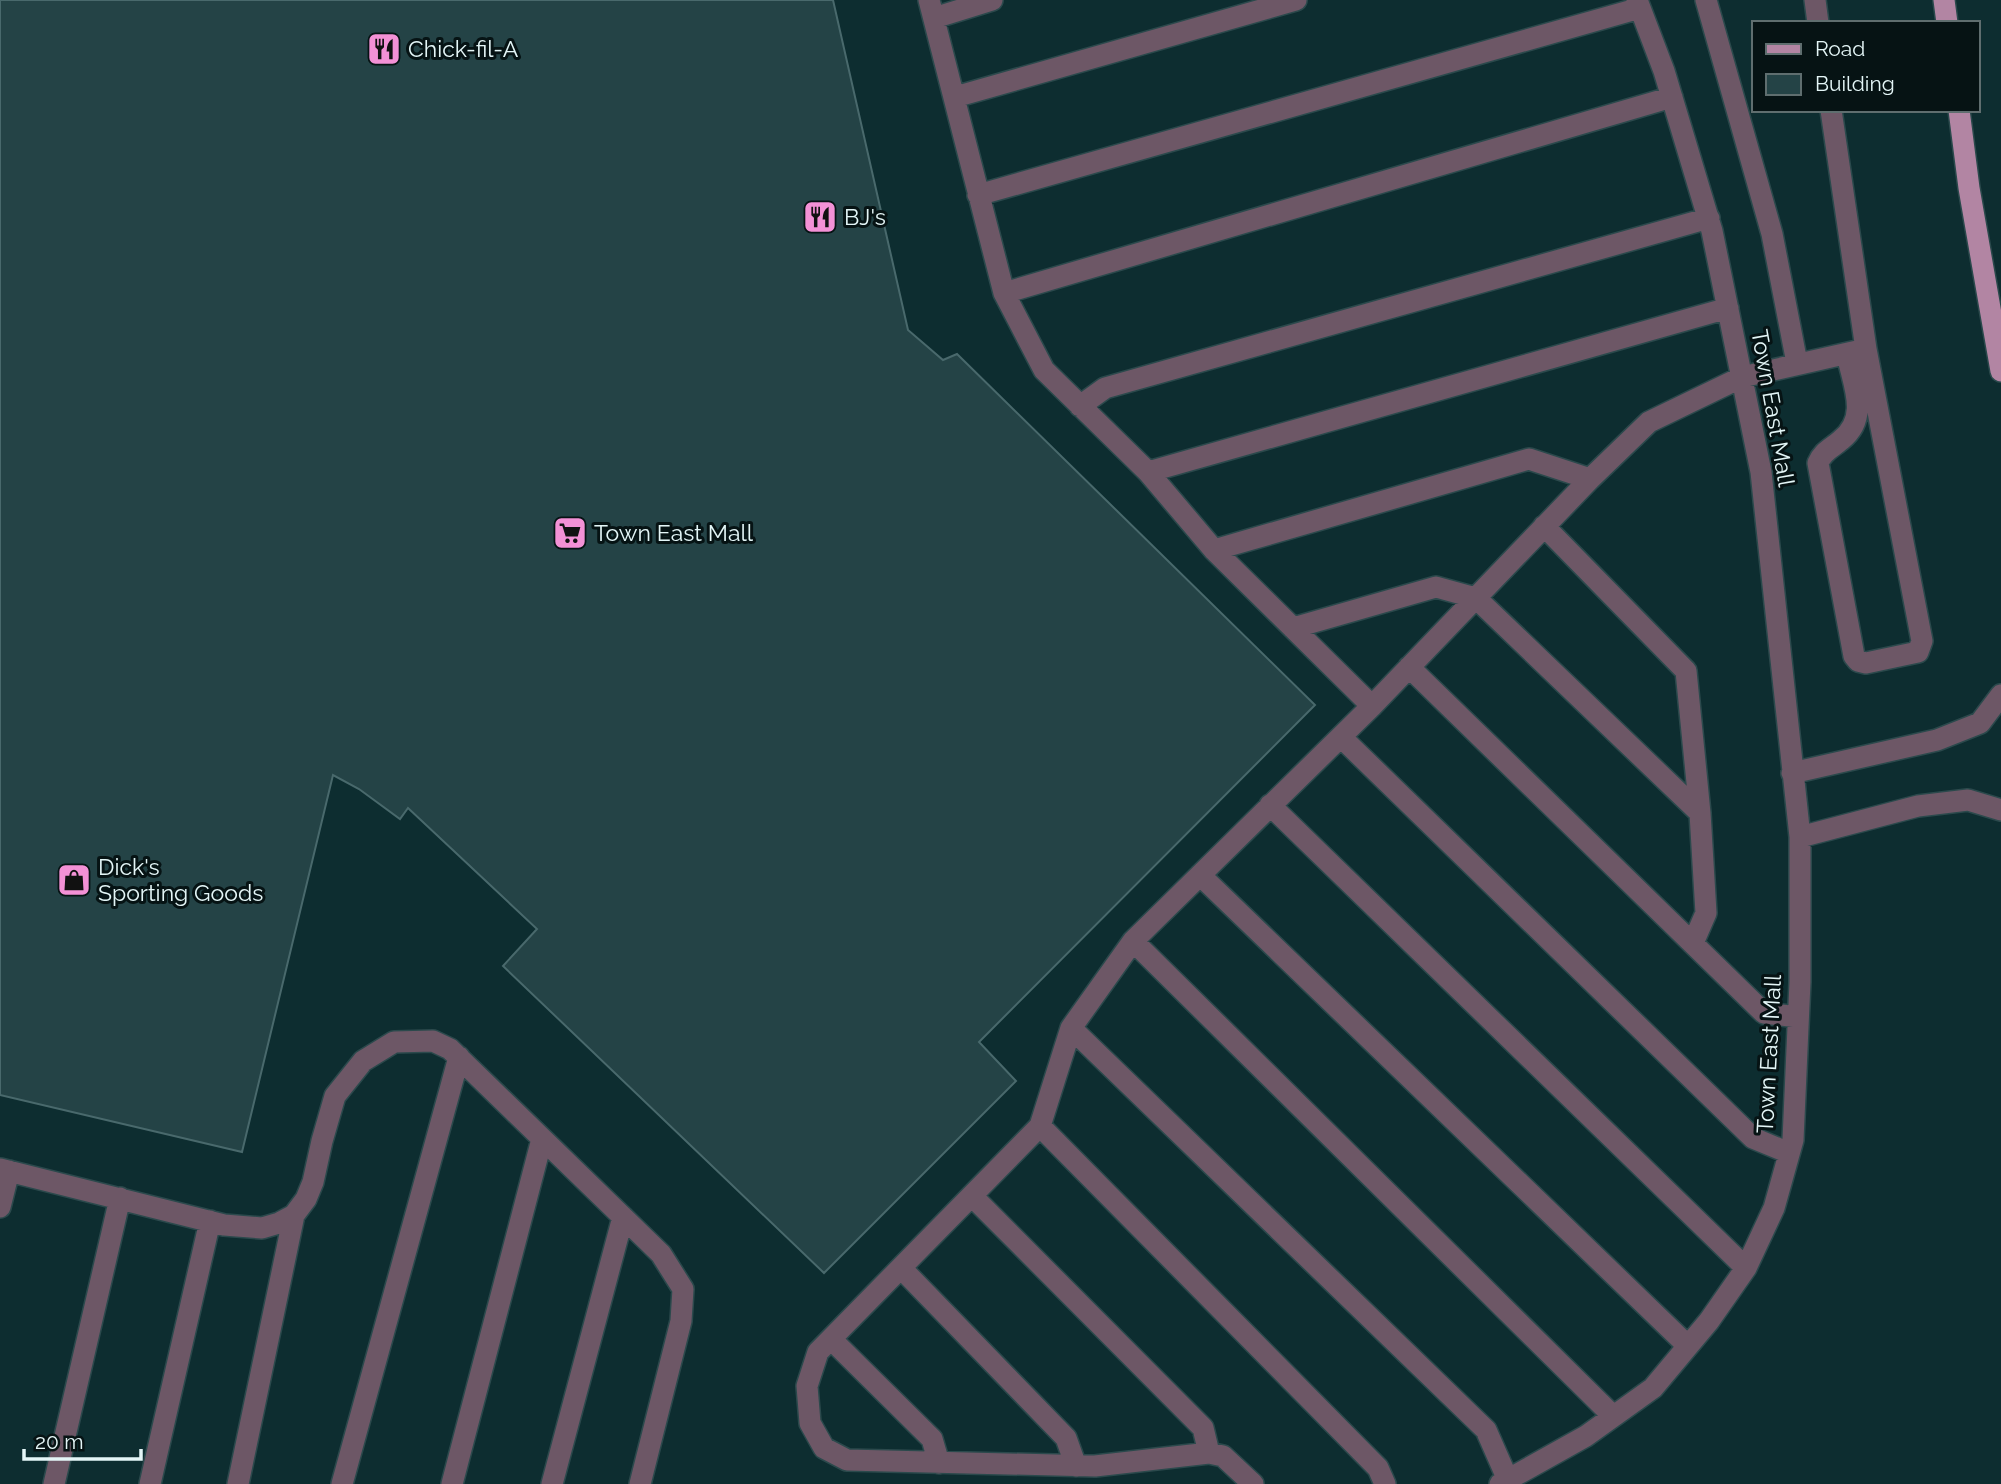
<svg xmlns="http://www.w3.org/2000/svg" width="2001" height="1484" font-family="Raleway,sans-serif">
	<rect width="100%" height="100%" fill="#0d2d30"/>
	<path fill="#244346" stroke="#49696c" stroke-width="2" d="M0 0H833L908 330 943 360 957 354 1315 705 979 1042 1016 1081 824 1273 503 966 537 929 408 808 400 819 359 789 333 775 242 1152 0 1095Z"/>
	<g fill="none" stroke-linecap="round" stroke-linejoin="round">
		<defs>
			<path id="minor" d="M929 0 1004 293 1044 370 1148 472 1214 550 1372 706
				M1706 0 1772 234 1797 363
				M1815 0 1818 23
				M934 18 992 0
				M955 97 1296 0
				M1831 110 1866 349 1922 641 1918 652 1866 663 1858 661 1854 656 1818 463C1823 451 1832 448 1841 440 1870 417 1853 385 1847 354
				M978 195 1640 8
				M1004 293 1672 97
				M1080 406 1105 388 1709 218
				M1148 472 1728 308
				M1544 526 1686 671 1700 813 1706 913 1693 943
				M1214 550 1529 459 1590 479
				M1293 628 1436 587 1476 598 1700 813
				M1409 667 1764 1013 1798 1017
				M1341 737 1753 1138 1789 1153
				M1792 773 1937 740 1980 723 2001 695
				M1270 805 1746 1268
				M1800 837 1918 806 1968 800 2001 810
				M1200 875 1688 1346
				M1133 941 1613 1416
				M1071 1028 1486 1430 1508 1480
				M1040 1126 1378 1468 1385 1484
				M0 1169 224 1225 262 1228 279 1223 294 1215 306 1199 313 1182 322 1141 335 1096 363 1061 394 1042 433 1041 450 1049 661 1254 683 1289 681 1321 640 1484
				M972 1196 1203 1428 1209 1453
				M0 1207 9 1171
				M901 1268 1066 1438 1076 1466
				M831 1339 932 1439 939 1463
				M54 1484 120 1198
				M150 1484 210 1221
				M238 1484 294 1215
				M342 1484 459 1057
				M452 1484 542 1139
				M552 1484 623 1217
				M1253 1484 1223 1456 1209 1453 1095 1466 847 1460 824 1448 810 1423 807 1386 818 1352 1040 1126 1071 1028 1133 941 1372 706 1590 479 1649 422 1742 377 1866 349
				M1500 1484 1586 1436 1653 1388 1709 1321 1746 1268 1774 1208 1793 1140 1800 982V837L1761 472 1712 231 1664 71 1637 0"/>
			<path id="major" d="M1944 0 1947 23
				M1959 110 1969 188 2001 371"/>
		</defs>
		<use href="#minor" stroke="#2b494c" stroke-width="24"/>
		<use href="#major" stroke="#2b494c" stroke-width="24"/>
		<use href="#minor" stroke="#6d5766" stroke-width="21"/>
		<use href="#major" stroke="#b285a3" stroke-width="21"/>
	</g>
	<defs>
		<symbol id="restaurant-square" viewBox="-11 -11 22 22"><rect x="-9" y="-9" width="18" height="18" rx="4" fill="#f391d6" stroke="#061314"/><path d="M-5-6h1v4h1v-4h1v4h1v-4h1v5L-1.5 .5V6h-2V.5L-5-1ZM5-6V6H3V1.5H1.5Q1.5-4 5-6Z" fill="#111"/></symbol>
		<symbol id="supermarket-square" viewBox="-11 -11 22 22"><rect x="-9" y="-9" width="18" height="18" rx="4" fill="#f391d6" stroke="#061314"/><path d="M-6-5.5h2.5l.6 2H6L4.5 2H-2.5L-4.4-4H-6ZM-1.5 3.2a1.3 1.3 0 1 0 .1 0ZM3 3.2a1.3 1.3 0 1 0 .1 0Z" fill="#111"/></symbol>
		<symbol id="shop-square" viewBox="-11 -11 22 22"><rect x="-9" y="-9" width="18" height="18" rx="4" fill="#f391d6" stroke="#061314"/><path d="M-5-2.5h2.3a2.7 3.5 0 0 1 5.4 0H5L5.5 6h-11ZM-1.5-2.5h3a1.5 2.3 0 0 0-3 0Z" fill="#111"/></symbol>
	</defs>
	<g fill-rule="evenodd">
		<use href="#restaurant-square" x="365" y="30" width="38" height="38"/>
		<use href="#restaurant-square" x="801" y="198" width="38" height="38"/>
		<use href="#supermarket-square" x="551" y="514" width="38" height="38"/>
		<use href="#shop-square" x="55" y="861" width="38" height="38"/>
	</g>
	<g text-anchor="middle" stroke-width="6" stroke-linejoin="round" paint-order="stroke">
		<g font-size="23" fill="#e4f6f7" stroke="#061314" text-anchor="start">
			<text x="408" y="57">Chick-fil-A</text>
			<text x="844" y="225">BJ's</text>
			<text x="594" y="541">Town East Mall</text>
			<text x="98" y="875">Dick's<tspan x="98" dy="26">Sporting Goods</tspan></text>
		</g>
		<g font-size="23" fill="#e4f6f7" stroke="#061314">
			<text transform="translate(1773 408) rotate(80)" y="8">Town East Mall</text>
			<text transform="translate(1769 1054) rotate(-87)" y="8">Town East Mall</text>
		</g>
	</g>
	<rect x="1752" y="21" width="228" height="91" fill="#061314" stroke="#5f6e6f" stroke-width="2"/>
	<rect x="1766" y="44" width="35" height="10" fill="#b285a3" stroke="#5f6e6f" stroke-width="2"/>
	<text x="1815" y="56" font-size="21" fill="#e4f6f7">Road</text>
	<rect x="1766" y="74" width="35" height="21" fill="#244346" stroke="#5f6e6f" stroke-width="2"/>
	<text x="1815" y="91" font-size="21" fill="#e4f6f7">Building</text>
	<path d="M24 1449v10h117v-10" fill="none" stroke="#e4f6f7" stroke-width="3.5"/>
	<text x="35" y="1449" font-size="21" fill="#e4f6f7" stroke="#061314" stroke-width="5" paint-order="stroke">20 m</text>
</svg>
